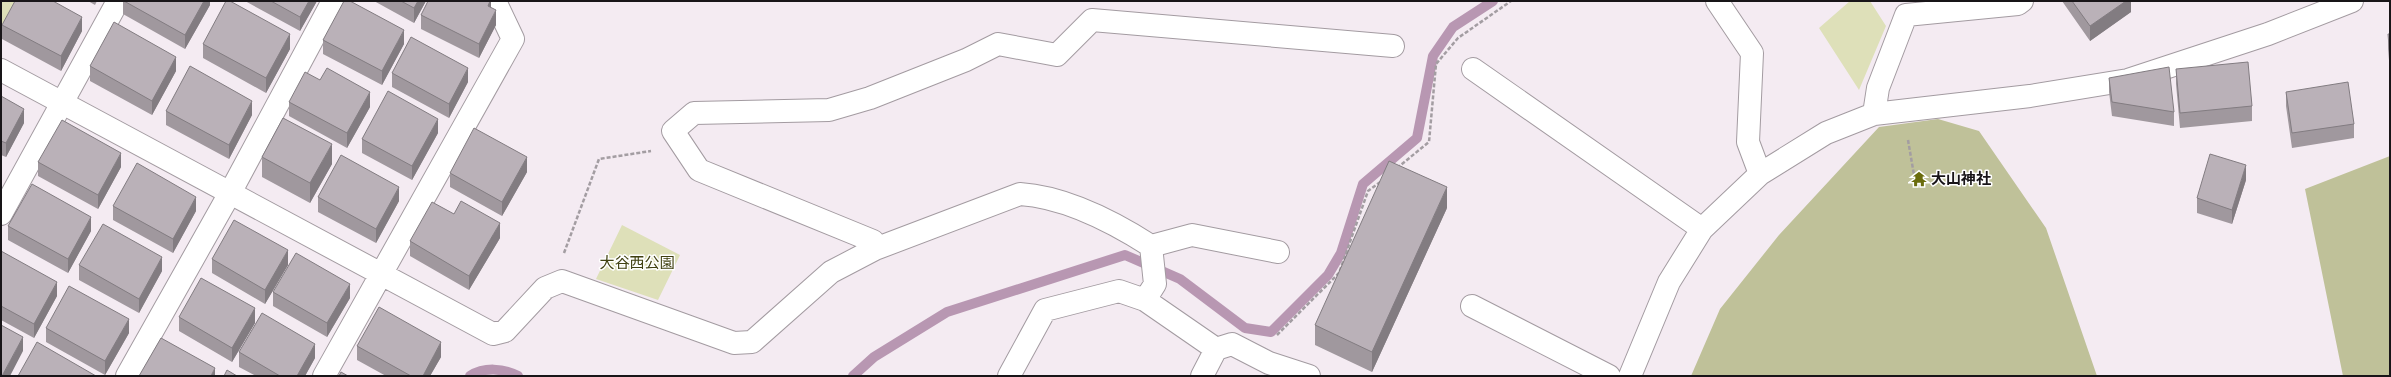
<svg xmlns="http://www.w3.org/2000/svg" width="2391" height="377" font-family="'Space Grotesk','Noto Sans JP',sans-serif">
	<rect width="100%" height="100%" fill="#f4ebf2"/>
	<path fill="#dee0b9" d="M1 1H15L1 27Z
		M1850 1H1870L1886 26 1859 90 1819 28Z
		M622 225 680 255 658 300 596 279Z"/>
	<path fill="#bfc199" d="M1938 119 1979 131 2046 228 2097 376H1691L1720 309 1779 235 1879 127Z
		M2390 156V376H2343L2305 189Z"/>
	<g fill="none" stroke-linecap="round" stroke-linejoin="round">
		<path stroke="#b897b2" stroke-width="10" d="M470 376C484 367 503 368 518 376
			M853 376 874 357 947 312 1125 255 1180 279 1245 328 1271 332 1328 275 1341 253 1363 184 1417 138 1433 56 1453 27 1493 1"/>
		<defs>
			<path id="minor" d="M1717 1 1752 53 1748 142 1760 174
				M1473 69 1702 229
				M1 70 493 334 505 331 545 288 562 281 734 343 752 342 831 272 875 249
				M1874 114 1878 88 1906 15 2018 4 2022 1
				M1 214 118 1
				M1151 246 1192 235 1278 252
				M1145 300 1155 284 1151 246C1112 221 1066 197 1020 194L875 249 873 241 699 170 673 131 694 113 829 110 870 98 966 60 998 44 1057 55 1092 20 1393 46
				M1472 306 1609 376
				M1216 349 1232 344 1269 363 1309 376
				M127 376 230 193 333 1
				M324 376 513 39 495 1
				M1009 376 1045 310 1119 291 1145 300 1216 349 1202 376
				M1630 376 1669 282 1702 229 1760 174 1826 133 1874 114 2030 96 2128 80 2268 34 2352 1"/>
		</defs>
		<use href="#minor" stroke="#a39ba1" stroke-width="24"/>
		<path stroke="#a39da2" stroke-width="2.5" stroke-dasharray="4 2" stroke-linecap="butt" d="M1908 140 1914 175
			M1397 168 1429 142 1436 64 1458 38 1511 1
			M564 253 599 159 651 151
			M1277 335 1339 273 1368 191 1383 180"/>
		<use href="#minor" stroke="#fff" stroke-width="22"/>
	</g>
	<path fill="#a0989e" d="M88 1H97L95 5Z
		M123 1H210V5L185 49 123 14Z
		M245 1H317L300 31Z
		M374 1H426L414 23Z
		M491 1V8L496 25 479 58 421 29V15Z
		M2062 1H2131V12L2090 41Z
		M2 25 82 31 61 71 2 39Z
		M2388 34H2390V72L2388 49Z
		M323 40 404 44 382 85 323 54Z
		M203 44 290 49 266 93 203 58Z
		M90 66 176 71 152 115 90 81Z
		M2176 69 2252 106V121L2180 128 2176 84Z
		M392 73 468 82 449 118 392 87Z
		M2109 78 2174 112V126L2112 116 2109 92Z
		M2286 92 2354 124V138L2292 148 2286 106Z
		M1 96 24 123 6 157 1 155Z
		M289 102 370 107 347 148 289 116Z
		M166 111 252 115 229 159 166 125Z
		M438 133 412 180 362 153V139Z
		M262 157 332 164 310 203 262 177Z
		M38 162 121 167 98 209 38 176Z
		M527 172 502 216 450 187V173Z
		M2246 180 2232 224 2197 213V198Z
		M318 197 399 201 376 243 318 212Z
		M113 206 196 211 173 253 113 220Z
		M1447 208 1372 372 1315 345V325Z
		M454 214 500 238 469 290 410 256V241Z
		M8 226 91 231 68 273 8 240Z
		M1 251 57 296 34 338 1 320Z
		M212 259 288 265 265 304 212 273Z
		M79 265 162 271 139 313 79 280Z
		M273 292 350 298 327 337 273 306Z
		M179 317 255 323 232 362 179 331Z
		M46 328 129 333 105 375 46 342Z
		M357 346 441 357 430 376H386L357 360Z
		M239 352 315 358 305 376H256L239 367Z"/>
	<path fill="#827c81" d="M204 1H210V5L185 49V35Z
		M309 1H317L300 31V17Z
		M418 1H426L414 23V8Z
		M490 1H491V13L488 6Z
		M2126 1H2131V12L2090 41V26Z
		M496 10V25L479 58V44Z
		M82 17V31L61 71V56Z
		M404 30V44L382 85V71Z
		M290 34V49L266 93V78Z
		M176 57V71L152 115V101Z
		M468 68V82L449 118V104Z
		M370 92V107L347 148V133Z
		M252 101V115L229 159V145Z
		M24 109V123L6 157V143Z
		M438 119V133L412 180V166Z
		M332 144V164L310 203V183Z
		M121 153V167L98 209V195Z
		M527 157V172L502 216V202Z
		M2246 165V180L2232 224V210Z
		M399 187V201L376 243V229Z
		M1447 187V208L1372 372V352Z
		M196 197V211L173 253V239Z
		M91 217V231L68 273V259Z
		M500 223V238L469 290V276Z
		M288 250V265L265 304V290Z
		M162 257V271L139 313V299Z
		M57 282V296L34 338V324Z
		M350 284V298L327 337V323Z
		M255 308V323L232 362V348Z
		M129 319V333L105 375V361Z
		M23 337V351L10 376H2Z
		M441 342V357L430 376H423Z
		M315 344V358L305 376H297Z
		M215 368V376H211Z"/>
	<path fill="#bab1b8" stroke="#827c81" d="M15 1H53L82 17 61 56 2 25Z
		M124 1H204L185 35Z
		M226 1H230L290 34 266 78 203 44Z
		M271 1H309L300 17Z
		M344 1H350L404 30 382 71 323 40Z
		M401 1H418L414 8Z
		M428 1H490L488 6 496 10 479 44 421 15Z
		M2072 1H2126L2090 26Z
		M114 22 176 57 152 101 90 66Z
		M2388 34H2390V58Z
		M411 37 468 68 449 104 392 73Z
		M2248 62 2252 106 2180 113 2176 69Z
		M190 66 252 101 229 145 166 111Z
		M2169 67 2174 112 2112 102 2109 78Z
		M327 68 370 92 347 133 289 102 305 72 320 80Z
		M2348 82 2354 124 2292 133 2286 92Z
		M388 91 438 119 412 166 362 139Z
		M1 96 24 109 6 143 1 141Z
		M283 118 332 144 310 183 262 157Z
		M62 120 121 153 98 195 38 162Z
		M474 128 527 157 502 202 450 173Z
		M2210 154 2246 165 2232 210 2197 198Z
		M341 155 399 187 376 229 318 197Z
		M1389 161 1447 187 1372 352 1315 325Z
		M137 163 196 197 173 239 113 206Z
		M32 184 91 217 68 259 8 226Z
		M461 201 500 223 469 276 410 241 432 202 454 214Z
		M234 220 288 250 265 290 212 259Z
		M103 224 162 257 139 299 79 265Z
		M1 251 57 282 34 324 1 306Z
		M296 253 350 284 327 323 273 292Z
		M201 278 255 308 232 348 179 317Z
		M69 286 129 319 105 361 46 328Z
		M379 307 441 342 423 376H411L357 346Z
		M262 313 315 344 297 376H280L239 352Z
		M1 325 23 337 2 376H1Z
		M161 338 215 368 211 376H139Z
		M37 342 96 376H18Z
		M227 370 237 376H224Z
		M341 372 348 376H339Z"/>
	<defs>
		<symbol id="temple-bare" viewBox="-9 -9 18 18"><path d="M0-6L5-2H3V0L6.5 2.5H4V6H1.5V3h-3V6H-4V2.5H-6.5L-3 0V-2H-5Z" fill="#6a6c0d" stroke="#fff" stroke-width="2.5" paint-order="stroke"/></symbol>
	</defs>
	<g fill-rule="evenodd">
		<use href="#temple-bare" x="1908" y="168" width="22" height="22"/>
	</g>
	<g text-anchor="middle" stroke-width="3" stroke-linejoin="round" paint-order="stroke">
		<g font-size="15" font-weight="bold" fill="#181518" stroke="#fff" text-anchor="start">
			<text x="1931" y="184">大山神社</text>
		</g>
		<g font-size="15" fill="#404111" stroke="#fff">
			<text x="637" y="268">大谷西公園</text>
		</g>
	</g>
	<rect width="2391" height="377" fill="none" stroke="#181518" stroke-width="4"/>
</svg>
